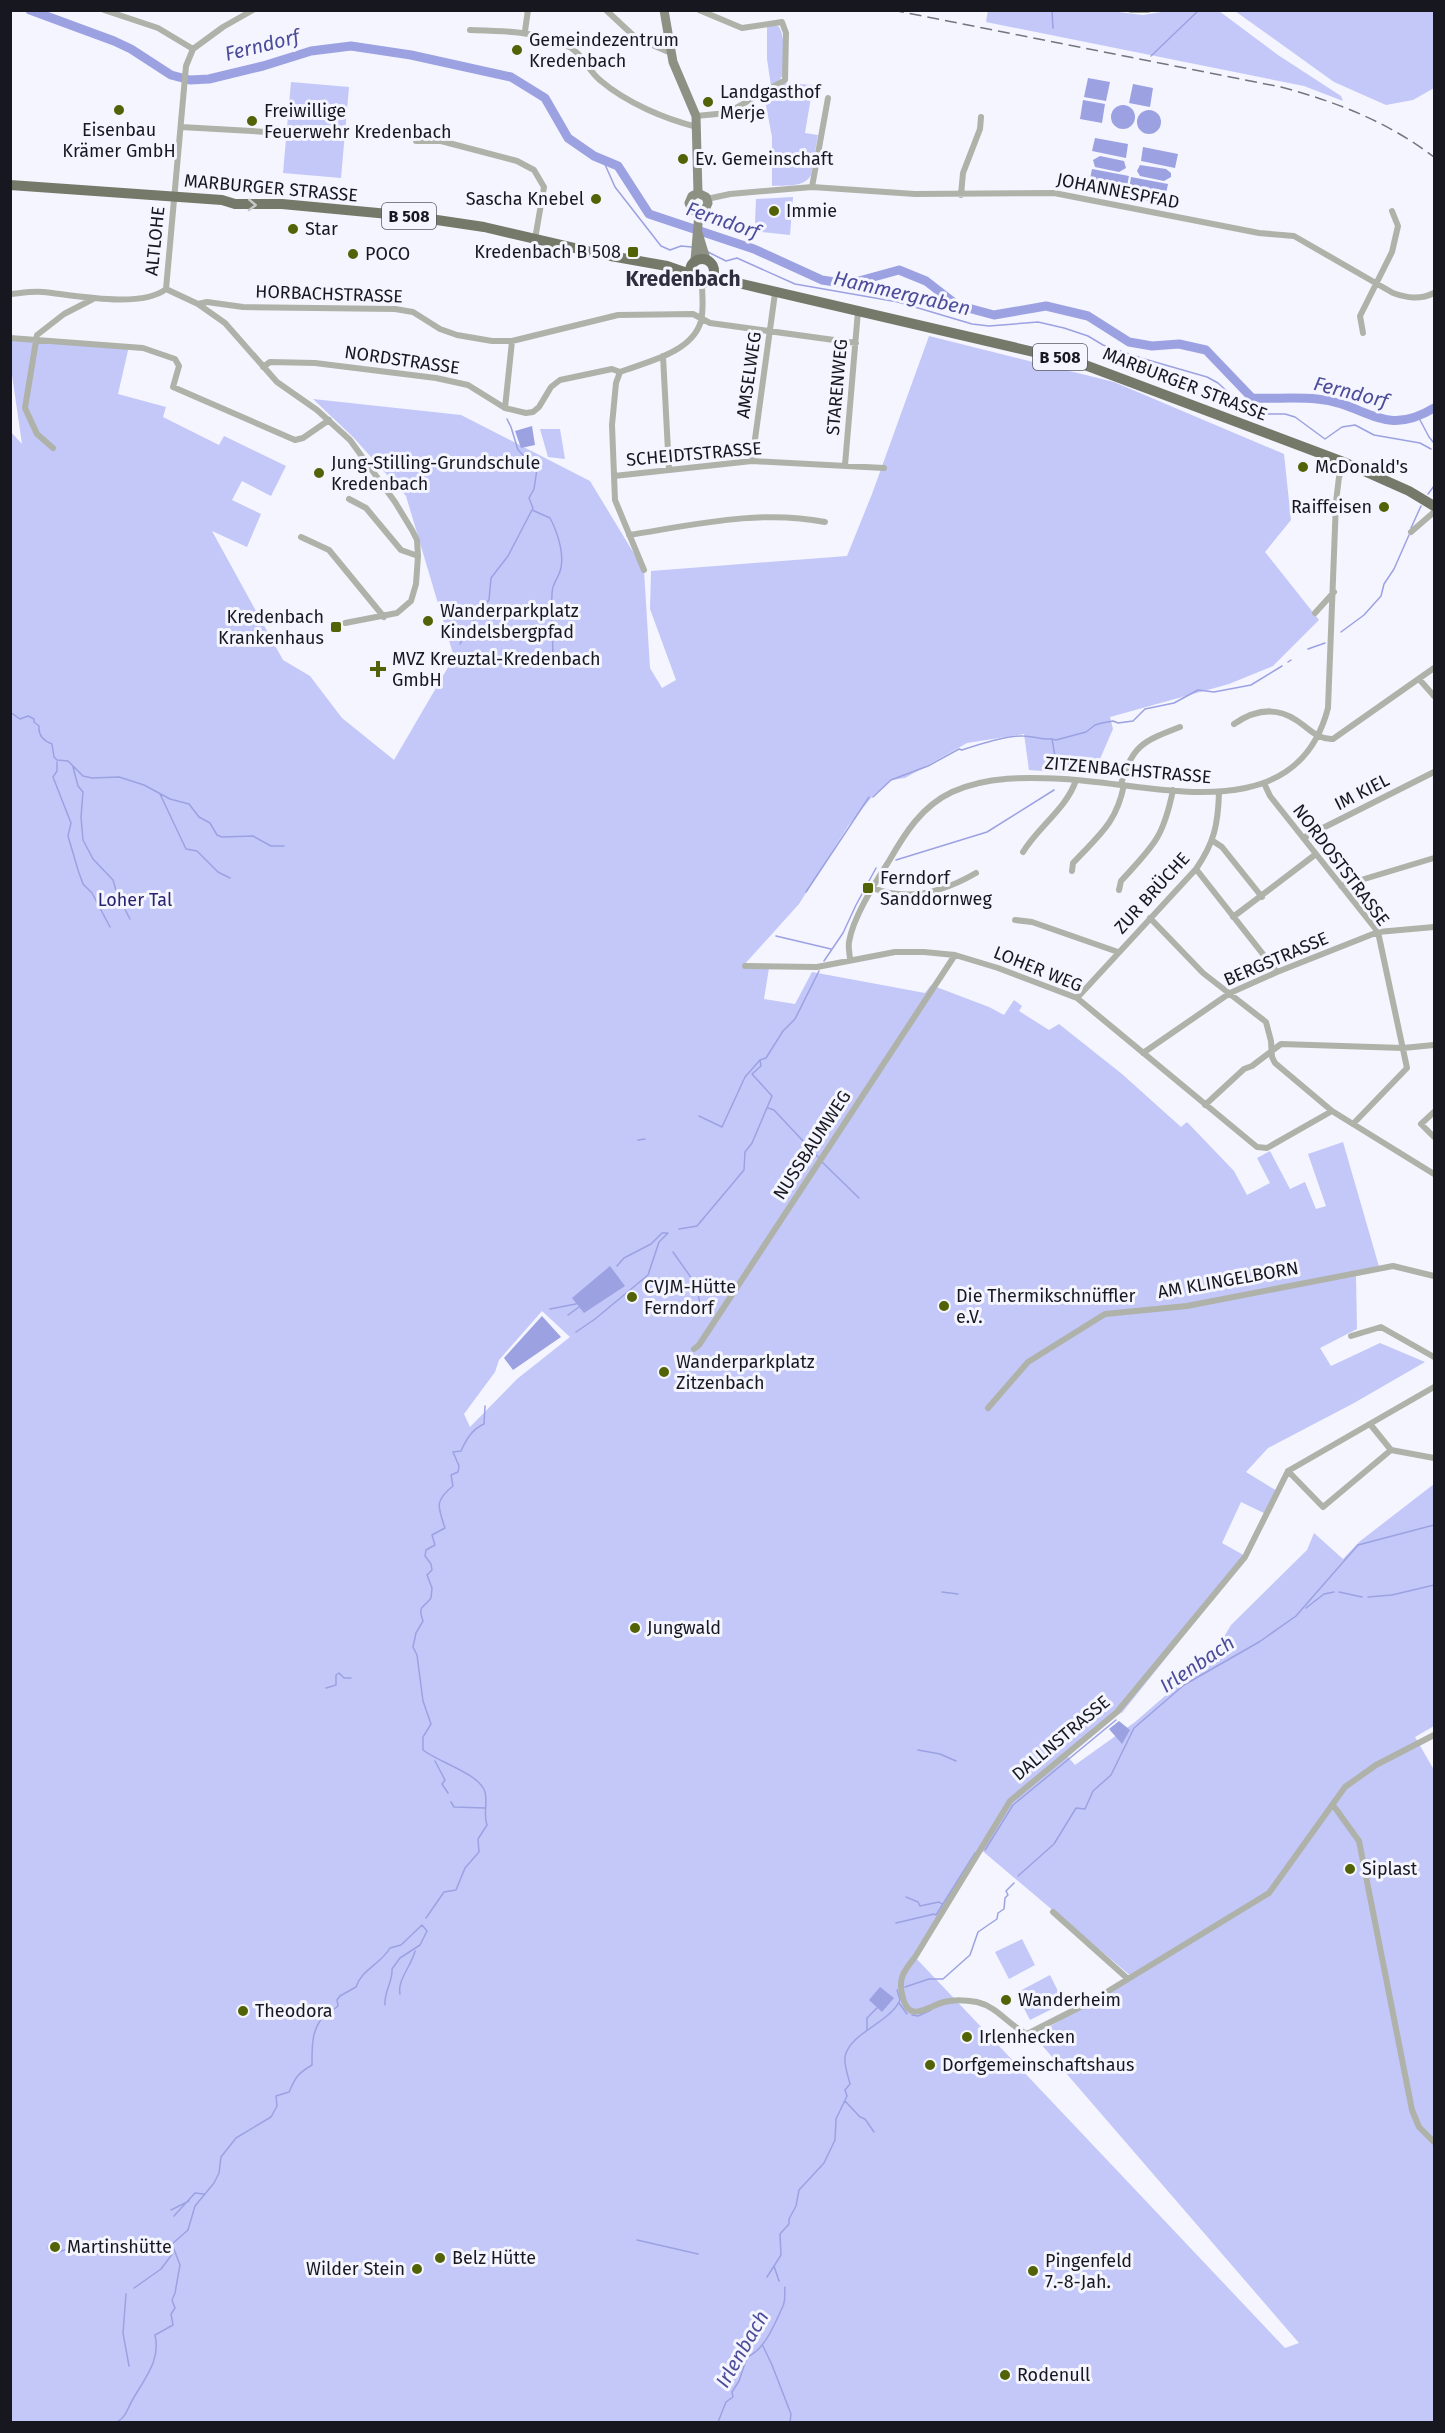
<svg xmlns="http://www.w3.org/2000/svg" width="1445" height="2433" font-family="'Fira Sans',sans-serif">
	<rect width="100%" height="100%" fill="#f4f5fe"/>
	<path fill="#c3c8f9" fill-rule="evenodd" d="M988 10H1102L1143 15 1167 11H1219L1278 55 1341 96 1343 101 1304 86 986 22Z
		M1235 11H1434V88L1413 100 1386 105 1334 82Z
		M767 26H778C785 32 786 67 782 76 780 81 776 83 771 86L767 59Z
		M291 82 349 87 341 178 283 173Z
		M783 83 813 85 805 133 818 135 811 175C804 188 786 185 772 186V137L764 95Z
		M793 197 790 235 762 232 755 222 756 199Z
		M929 336 1114 382 1284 454 1291 520 1265 552 1319 620 1273 666 1229 684 1110 717 1113 729 1093 775 1029 770 1024 734 967 743 905 778 891 780 871 798 848 826 799 904 743 966 769 968 764 999 795 1004 812 972 925 993 931 985 989 1007 1004 1015 1014 1000 1022 1006 1019 1011 1049 1030 1059 1024 1122 1074 1181 1127 1187 1122 1234 1171 1247 1195 1270 1183 1257 1158 1270 1151 1290 1189 1305 1182 1316 1209 1326 1206 1308 1154 1343 1142 1380 1270 1356 1276 1357 1329 1320 1348 1331 1366 1380 1343 1425 1362 1354 1403 1268 1448 1246 1472 1280 1493 1268 1515 1241 1502 1222 1543 1247 1557 1121 1714 1119 1706 1068 1757 1075 1765 1135 1722 1181 1682 1200 1673 1194 1661 1218 1647 1231 1625 1307 1550 1314 1533 1343 1559 1359 1542 1434 1484V1726L1415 1737 1434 1770V2422H11L10 431 22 444 11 368V340L129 346 118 394 166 407 163 417 219 445 224 436 286 466 271 496 242 481 232 500 261 514 247 547 212 531 283 660 310 676 342 718 394 760 454 657 406 496 353 437 313 399 461 415 590 481 644 570 650 668 662 688 676 680 650 609 651 571 847 556 872 494ZM542 1311 570 1337 517 1379 470 1427 464 1414 495 1372 499 1360ZM979 1848 1132 1977 1034 2036 1299 2343 1285 2348 913 1955Z
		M540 429H560L565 459 548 457Z
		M1022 1939 1035 1965 1009 1979 995 1952Z
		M1050 1975 1064 2003 1030 2020 1016 1993Z"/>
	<path fill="#9ca1e2" d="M1088 78 1110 82 1106 101 1084 97Z
		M1133 84 1153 88 1150 107 1129 103Z
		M1083 100 1105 104 1102 123 1080 119Z
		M1111 117a12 12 0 1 1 24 0a12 12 0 1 1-24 0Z
		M1137 122a12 12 0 1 1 24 0a12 12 0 1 1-24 0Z
		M1095 138 1128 144 1126 158 1092 151Z
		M1143 147 1178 154 1175 168 1141 161Z
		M1100 156 1124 161 1126 168 1119 172 1095 167 1093 160Z
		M1140 165 1166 169 1171 173V177L1164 181 1140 176 1137 171Z
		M1092 169 1129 176 1125 196 1088 189Z
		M1131 177 1168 184 1164 204 1128 197Z
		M532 426 535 445 521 448 515 431Z
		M610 1266 625 1286 584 1313 572 1298Z
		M542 1316 561 1337 513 1370 504 1358Z
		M1119 1721 1130 1730 1122 1744 1109 1729Z
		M880 1987 894 1998 882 2012 869 2000Z"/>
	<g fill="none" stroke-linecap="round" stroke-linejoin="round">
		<path stroke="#9ca1e2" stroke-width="1.5" d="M1052 10 1053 28
			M1151 56 1199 10
			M603 160 615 187 661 246 670 250 681 246 692 247
			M708 252 726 261 737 258 795 284 898 302 972 324 989 326 1038 322 1064 328 1088 336 1103 345 1141 358 1207 377 1218 383 1244 407 1264 414H1285L1295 417 1325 439 1342 427 1355 425 1374 435 1420 443 1431 449
			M1419 418 1429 437 1434 443
			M1428 494 1434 486
			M532 510 550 518C558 533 567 560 558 576 555 583 552 585 552 593 551 617 553 639 553 663
			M1411 528 1421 506
			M1341 632 1364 615 1381 596 1384 584 1394 569 1409 535
			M460 644 464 636 472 633 474 616 489 600 491 578 508 556 533 508 529 498 534 489 537 469 518 450 511 427 507 419
			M1308 649 1325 643
			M1288 662 1291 660
			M10 712 20 719 28 716 34 719V722L39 726C38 736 44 741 52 744L54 757 57 760 68 761 83 776 92 778 119 777 144 785 170 799 189 804 199 817 210 823 217 835 222 837 253 836 271 846H284
			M57 762V771L53 777 71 823 68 836 78 870 83 884 92 893 110 927
			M73 767 78 786 83 792 81 817 83 840 93 859 113 880 117 894 130 919
			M1057 768 1052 739 1056 740 1086 732 1095 725 1102 723 1113 721 1118 723 1133 721 1145 709 1174 703 1198 690 1214 692 1251 685 1282 666
			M160 794 186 849 197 851 218 872 230 878
			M873 797 891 780 928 766 959 749 962 750C977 745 1007 735 1023 736 1033 736 1042 740 1052 739
			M896 860 987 832 1054 790
			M806 892 869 797
			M776 936 831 949
			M824 961 843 933 856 905 876 868
			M768 1108 774 1110 818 1157
			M699 1116 722 1127 745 1077 760 1060
			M638 1140 645 1139
			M822 1162 859 1198
			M679 1229 697 1226 744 1170 745 1152 752 1143 772 1096 752 1074 761 1066 760 1060 766 1058 783 1031 795 1019 819 971
			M673 1252 697 1286 701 1311
			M617 1266 624 1258 651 1244 662 1233H667
			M550 1309 576 1304
			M568 1315 579 1307
			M576 1332 595 1319 648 1275 659 1242 668 1233
			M942 1592 958 1594
			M1339 1592 1362 1597
			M1368 1597 1392 1595 1434 1585
			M1306 1608 1324 1594 1334 1592
			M326 1688 336 1685V1675L339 1673 344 1678H351
			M918 1750 940 1754 956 1761
			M435 1761 445 1780 442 1784 448 1793
			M451 1802 454 1807 485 1808
			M985 1850 1013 1805 1116 1720
			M1018 1876 1054 1844 1076 1808 1085 1809 1093 1791 1111 1775 1134 1728 1184 1685 1259 1642 1296 1616 1358 1545 1434 1525
			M906 1897 918 1902 920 1906 939 1902 942 1904
			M426 1918 444 1892 456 1890 465 1868 479 1852 478 1839 487 1825C483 1814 488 1803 485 1792 480 1774 438 1762 423 1750V1737L431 1724 423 1701 417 1655 413 1647 416 1633 423 1621C417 1605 424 1608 431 1598L432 1588 427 1575 432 1570 431 1564 425 1556 426 1550 435 1545 432 1535 445 1528C438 1507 434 1501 453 1486L451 1475 458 1472 459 1466 453 1452 461 1451C466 1440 472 1429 484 1424L485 1406
			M896 1923 934 1914 936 1915 975 1853
			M905 1987 929 1979H943L970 1955 978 1932 997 1919 998 1913 1004 1909 1005 1898 1008 1895 1006 1891 1014 1883
			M400 1994C397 1980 412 1965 415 1951
			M899 2003 907 2014
			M912 2015 918 2016 931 2010
			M867 2030V2018L877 2008
			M845 2101 860 2117 865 2119 874 2132
			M171 2210 189 2201
			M174 2216 195 2193 204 2194
			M637 2240 698 2254
			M48 2248 58 2252 71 2248C87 2259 112 2252 130 2250
			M767 2277 774 2266
			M779 2281 774 2266 781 2255 780 2234 789 2224V2219L796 2206 799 2190 824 2163 835 2140 836 2119 847 2096 845 2090 850 2084C848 2076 844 2065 845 2057 849 2033 890 2023 900 2000L897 1990
			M134 2288 161 2269 173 2253
			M126 2294 123 2333 129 2366
			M763 2346 772 2365 791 2414 790 2422
			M117 2422C127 2416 127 2409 133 2399 145 2378 161 2360 155 2335L173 2325 171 2314 175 2308 172 2300 175 2293 180 2265 172 2244 188 2230 195 2206 214 2183 219 2173 221 2157 236 2138 271 2117 277 2106 276 2096 289 2092C296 2077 297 2074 312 2065 312 2046 311 2028 326 2014 330 2010 334 2010 338 2006L337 2000 340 1996 356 1987C361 1970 381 1964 390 1948L401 1945 422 1925 427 1931 420 1945 400 1958 392 1969C393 1982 384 1991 385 2005
			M718 2422 726 2402 733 2397 732 2392 739 2381 747 2357C765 2350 775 2323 783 2306 786 2300 784 2293 785 2287"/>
		<path stroke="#9ca1e2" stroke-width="9" d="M30 10 114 41 131 49 171 75 190 80 209 79 263 66 311 51 351 46 411 55 511 77 545 98 568 138 594 156 618 166 649 214 754 249 822 280 848 284 899 270 926 281 957 305 994 315 1046 306 1088 316 1129 342 1152 346 1179 344 1206 350 1252 398C1273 399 1296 397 1317 399 1366 403 1383 439 1434 408"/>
		<path stroke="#afb2a9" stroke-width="6" d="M104 10 158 28 193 49
			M606 10 636 38 671 53
			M1131 10H1148
			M470 30C505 31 534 31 566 45 582 52 588 71 601 81 627 103 665 119 697 127
			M525 31 528 10
			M696 116 727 113 785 80 786 33 782 22 742 28 699 10
			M181 127 267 132
			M416 141H441L517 161 534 170 544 187 535 239
			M812 187 828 98
			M961 195 963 173 980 129 981 117
			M707 199 730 194 812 187 915 194 1054 193 1259 233 1294 236 1393 293C1407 298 1420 300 1434 293
			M166 289 198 304 225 323 277 382 317 410 350 440 395 502 412 530 417 540 418 556 416 584 411 601 397 613 345 623
			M166 289 186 66 193 49 223 27 253 10
			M10 294C21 293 33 291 43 292 73 295 141 309 166 289
			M198 304 207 302 243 307 395 309 413 312 440 329 457 335 492 341H512L618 315 693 314 710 323 856 343
			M1363 333 1360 316 1392 252 1398 226 1392 211
			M10 338 143 348 175 359 179 366 173 387 295 440 303 438 329 420
			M663 356 669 470
			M263 367 270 362 315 363 436 378 468 385 505 408 526 413 533 412 539 407 551 387 560 380 612 369 620 372
			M620 372 616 383 612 425 615 500 644 570
			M620 372C646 362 692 353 701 321 704 309 702 295 702 283
			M505 408 512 341
			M53 448 37 434 25 408 37 335 64 314 93 299
			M752 461 775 293
			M845 465 858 311
			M614 476 752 461 884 468
			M349 499 366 508 401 550 418 556
			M1411 532 1434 512
			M629 535C693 525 760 509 825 522
			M301 537 329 550 384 617
			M1315 613 1334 592
			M1419 679 1434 696
			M1234 724C1253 711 1275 706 1296 720 1309 728 1317 740 1333 739L1434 668
			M1264 783 1270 796 1378 932 1407 1068 1353 1124
			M1121 784C1132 745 1144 741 1180 727
			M1303 838 1434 772
			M1213 841 1222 847 1262 897
			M1023 852C1039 826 1067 808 1076 780
			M1196 869 1277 972
			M1072 871 1073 863C1099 835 1116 824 1124 785
			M1341 886 1434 858
			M873 888C908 902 945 891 976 873
			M1119 890 1121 881C1153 846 1163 839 1173 790
			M1233 917 1316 854
			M1150 918 1203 973 1266 1022 1271 1041 1272 1057 1275 1063 1332 1111 1434 1174
			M1015 920 1032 922 1118 952
			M850 960C850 955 848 948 849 942 853 917 875 883 889 861 905 833 922 806 952 792 987 776 1027 777 1064 779 1155 784 1296 831 1328 708L1336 502 1339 477 1346 463
			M745 966 817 967 895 952H924L955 955 998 968 1077 998 1257 1147 1267 1148 1332 1111
			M1077 998 1196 869C1214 843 1218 825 1219 793
			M1143 1053 1230 993 1277 972 1378 932 1434 927
			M1205 1105 1244 1069 1252 1066 1281 1044 1403 1048 1434 1045
			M1434 1112 1421 1124 1434 1137
			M1351 1336 1381 1327 1434 1357
			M694 1349 699 1345 955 955
			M1434 1387 1288 1471 1245 1557 1117 1712 1010 1801 915 1957C905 1970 898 1977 902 1994 908 2025 926 2007 944 2002 955 1999 966 2000 977 2002 998 2007 1008 2025 1027 2034L1092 2001 1269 1893 1345 1787 1376 1765 1434 1735
			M988 1408 1028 1362 1105 1314 1187 1306 1393 1266 1434 1276
			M1370 1424 1391 1450 1434 1458
			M1288 1471 1323 1507 1391 1450
			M1333 1805 1359 1841 1412 2110 1419 2127 1434 2142
			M1053 1912 1128 1979"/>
		<path stroke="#8d9184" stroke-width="9" d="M664 10 673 62 696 116 698 193
			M698 193 692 196 689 203 692 210 699 213
			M698 193 706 197 708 203 705 210 699 213
			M698 233 706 259
			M695 260 699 213"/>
		<path stroke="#757969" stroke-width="10" d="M10 185 222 200 235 204H282L410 216 484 227 605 255 667 266 690 274
			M690 271a12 12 0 1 1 24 0a12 12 0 1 1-24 0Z
			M711 279 738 283 1077 362 1346 463 1409 491 1434 506"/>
		<path stroke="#74757d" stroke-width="1.5" stroke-dasharray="12 6" stroke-linecap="butt" d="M892 10 1281 87C1337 102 1388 122 1434 157"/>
	</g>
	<defs><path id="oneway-chevron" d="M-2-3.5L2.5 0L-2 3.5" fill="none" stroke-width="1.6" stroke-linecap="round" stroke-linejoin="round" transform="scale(1.5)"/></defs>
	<use stroke="#c8caca" href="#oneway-chevron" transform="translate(252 205) rotate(2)"/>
	<g fill="#526206" stroke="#f4f5fe" stroke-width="2">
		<circle cx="517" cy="50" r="6"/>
		<circle cx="708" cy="102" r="6"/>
		<circle cx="119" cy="110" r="6"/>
		<circle cx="252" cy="121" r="6"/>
		<circle cx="683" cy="159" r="6"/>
		<circle cx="596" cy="199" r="6"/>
		<circle cx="774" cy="211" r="6"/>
		<circle cx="293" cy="229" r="6"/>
		<rect x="627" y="246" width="12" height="12" rx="3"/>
		<circle cx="353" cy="254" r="6"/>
		<circle cx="1303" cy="467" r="6"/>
		<circle cx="319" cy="473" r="6"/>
		<circle cx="1384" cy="507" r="6"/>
		<circle cx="428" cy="621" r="6"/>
		<rect x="330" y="621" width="12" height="12" rx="3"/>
		<path d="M375 660h6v6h6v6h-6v6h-6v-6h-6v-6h6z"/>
		<rect x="862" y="882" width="12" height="12" rx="3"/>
		<circle cx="632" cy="1297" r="6"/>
		<circle cx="944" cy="1306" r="6"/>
		<circle cx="664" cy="1372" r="6"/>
		<circle cx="635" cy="1628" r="6"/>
		<circle cx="1350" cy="1869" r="6"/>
		<circle cx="1006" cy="2000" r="6"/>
		<circle cx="243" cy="2011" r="6"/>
		<circle cx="967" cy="2037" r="6"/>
		<circle cx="930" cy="2065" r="6"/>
		<circle cx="55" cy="2247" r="6"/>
		<circle cx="440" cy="2258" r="6"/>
		<circle cx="417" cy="2269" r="6"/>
		<circle cx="1033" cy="2271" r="6"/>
		<circle cx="1005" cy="2375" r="6"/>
	</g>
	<g text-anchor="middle" stroke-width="6" stroke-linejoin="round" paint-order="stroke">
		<g fill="#f4f5fe" stroke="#595a62" stroke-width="1.5">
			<rect x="382" y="203" width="54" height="26" rx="4.5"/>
			<rect x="1033" y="344" width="54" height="26" rx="4.5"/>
		</g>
		<g font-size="16" font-weight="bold" fill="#17181f">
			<text x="409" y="222">B 508</text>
			<text x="1060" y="363">B 508</text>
		</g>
		<g font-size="18" fill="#17181f" stroke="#f4f5fe" text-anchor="start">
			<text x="529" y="46">Gemeindezentrum<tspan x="529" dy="21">Kredenbach</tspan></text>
			<text x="720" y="98">Landgasthof<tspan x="720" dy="21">Merje</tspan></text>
			<text x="264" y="117">Freiwillige<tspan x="264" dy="21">Feuerwehr Kredenbach</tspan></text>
			<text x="119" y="136" text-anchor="middle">Eisenbau<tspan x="119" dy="21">Krämer GmbH</tspan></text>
			<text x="695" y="165">Ev. Gemeinschaft</text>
			<text x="584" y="205" text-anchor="end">Sascha Knebel</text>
			<text x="786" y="217">Immie</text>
			<text x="305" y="235">Star</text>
			<text x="621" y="258" text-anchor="end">Kredenbach B 508</text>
			<text x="365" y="260">POCO</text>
			<text x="331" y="469">Jung-Stilling-Grundschule<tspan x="331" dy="21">Kredenbach</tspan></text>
			<text x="1315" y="473">McDonald's</text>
			<text x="1372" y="513" text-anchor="end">Raiffeisen</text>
			<text x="440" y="617">Wanderparkplatz<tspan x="440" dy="21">Kindelsbergpfad</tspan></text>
			<text x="324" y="623" text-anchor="end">Kredenbach<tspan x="324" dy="21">Krankenhaus</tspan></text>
			<text x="392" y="665">MVZ Kreuztal-Kredenbach<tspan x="392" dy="21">GmbH</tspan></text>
			<text x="880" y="884">Ferndorf<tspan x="880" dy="21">Sanddornweg</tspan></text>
			<text x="644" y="1293">CVJM-Hütte<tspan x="644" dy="21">Ferndorf</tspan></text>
			<text x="956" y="1302">Die Thermikschnüffler<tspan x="956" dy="21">e.V.</tspan></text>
			<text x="676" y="1368">Wanderparkplatz<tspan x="676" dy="21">Zitzenbach</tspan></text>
			<text x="647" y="1634">Jungwald</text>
			<text x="1362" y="1875">Siplast</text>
			<text x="1018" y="2006">Wanderheim</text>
			<text x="255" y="2017">Theodora</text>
			<text x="979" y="2043">Irlenhecken</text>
			<text x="942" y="2071">Dorfgemeinschaftshaus</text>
			<text x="67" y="2253">Martinshütte</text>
			<text x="452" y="2264">Belz Hütte</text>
			<text x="1045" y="2267">Pingenfeld<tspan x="1045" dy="21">7.-8-Jah.</tspan></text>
			<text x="405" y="2275" text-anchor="end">Wilder Stein</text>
			<text x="1017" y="2381">Rodenull</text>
		</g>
		<g font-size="18" fill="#17181f" stroke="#f4f5fe">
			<text transform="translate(271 188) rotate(5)" y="6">MARBURGER STRASSE</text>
			<text transform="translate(1118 191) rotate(11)" y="6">JOHANNESPFAD</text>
			<text transform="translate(155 241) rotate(-84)" y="6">ALTLOHE</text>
			<text transform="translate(329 294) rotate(2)" y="6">HORBACHSTRASSE</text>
			<text transform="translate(402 360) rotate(8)" y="6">NORDSTRASSE</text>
			<text transform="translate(749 375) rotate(-82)" y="6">AMSELWEG</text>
			<text transform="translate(1185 384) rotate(21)" y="6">MARBURGER STRASSE</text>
			<text transform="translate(837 387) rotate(-85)" y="6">STARENWEG</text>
			<text transform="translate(694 454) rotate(-5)" y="6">SCHEIDTSTRASSE</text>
			<text transform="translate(1128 770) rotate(5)" y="6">ZITZENBACHSTRASSE</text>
			<text transform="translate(1362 792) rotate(-27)" y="6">IM KIEL</text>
			<text transform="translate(1341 865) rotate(53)" y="6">NORDOSTSTRASSE</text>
			<text transform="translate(1152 893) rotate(-48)" y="6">ZUR BRÜCHE</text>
			<text transform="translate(1276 959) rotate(-23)" y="6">BERGSTRASSE</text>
			<text transform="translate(1038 969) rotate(22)" y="6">LOHER WEG</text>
			<text transform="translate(812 1145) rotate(-57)" y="6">NUSSBAUMWEG</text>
			<text transform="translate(1228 1280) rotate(-10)" y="6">AM KLINGELBORN</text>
			<text transform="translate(1061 1738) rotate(-40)" y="6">DALLNSTRASSE</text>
		</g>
		<g font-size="18" fill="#29236e" stroke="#f4f5fe">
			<text x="135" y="906">Loher Tal</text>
		</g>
		<g font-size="20" font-style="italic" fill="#4c4c9a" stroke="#f4f5fe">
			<text transform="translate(262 45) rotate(-14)" y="7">Ferndorf</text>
			<text transform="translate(723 220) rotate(19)" y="7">Ferndorf</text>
			<text transform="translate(902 293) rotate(13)" y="7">Hammergraben</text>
			<text transform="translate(1351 392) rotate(14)" y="7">Ferndorf</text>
			<text transform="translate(1197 1664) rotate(-34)" y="7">Irlenbach</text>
			<text transform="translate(742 2349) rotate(-60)" y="7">Irlenbach</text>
		</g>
		<g font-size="21" font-weight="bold" fill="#2d2f3f" stroke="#f4f5fe">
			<text x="683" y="286">Kredenbach</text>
		</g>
	</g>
	<rect width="1445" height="2433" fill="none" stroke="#17181f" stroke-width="24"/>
</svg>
